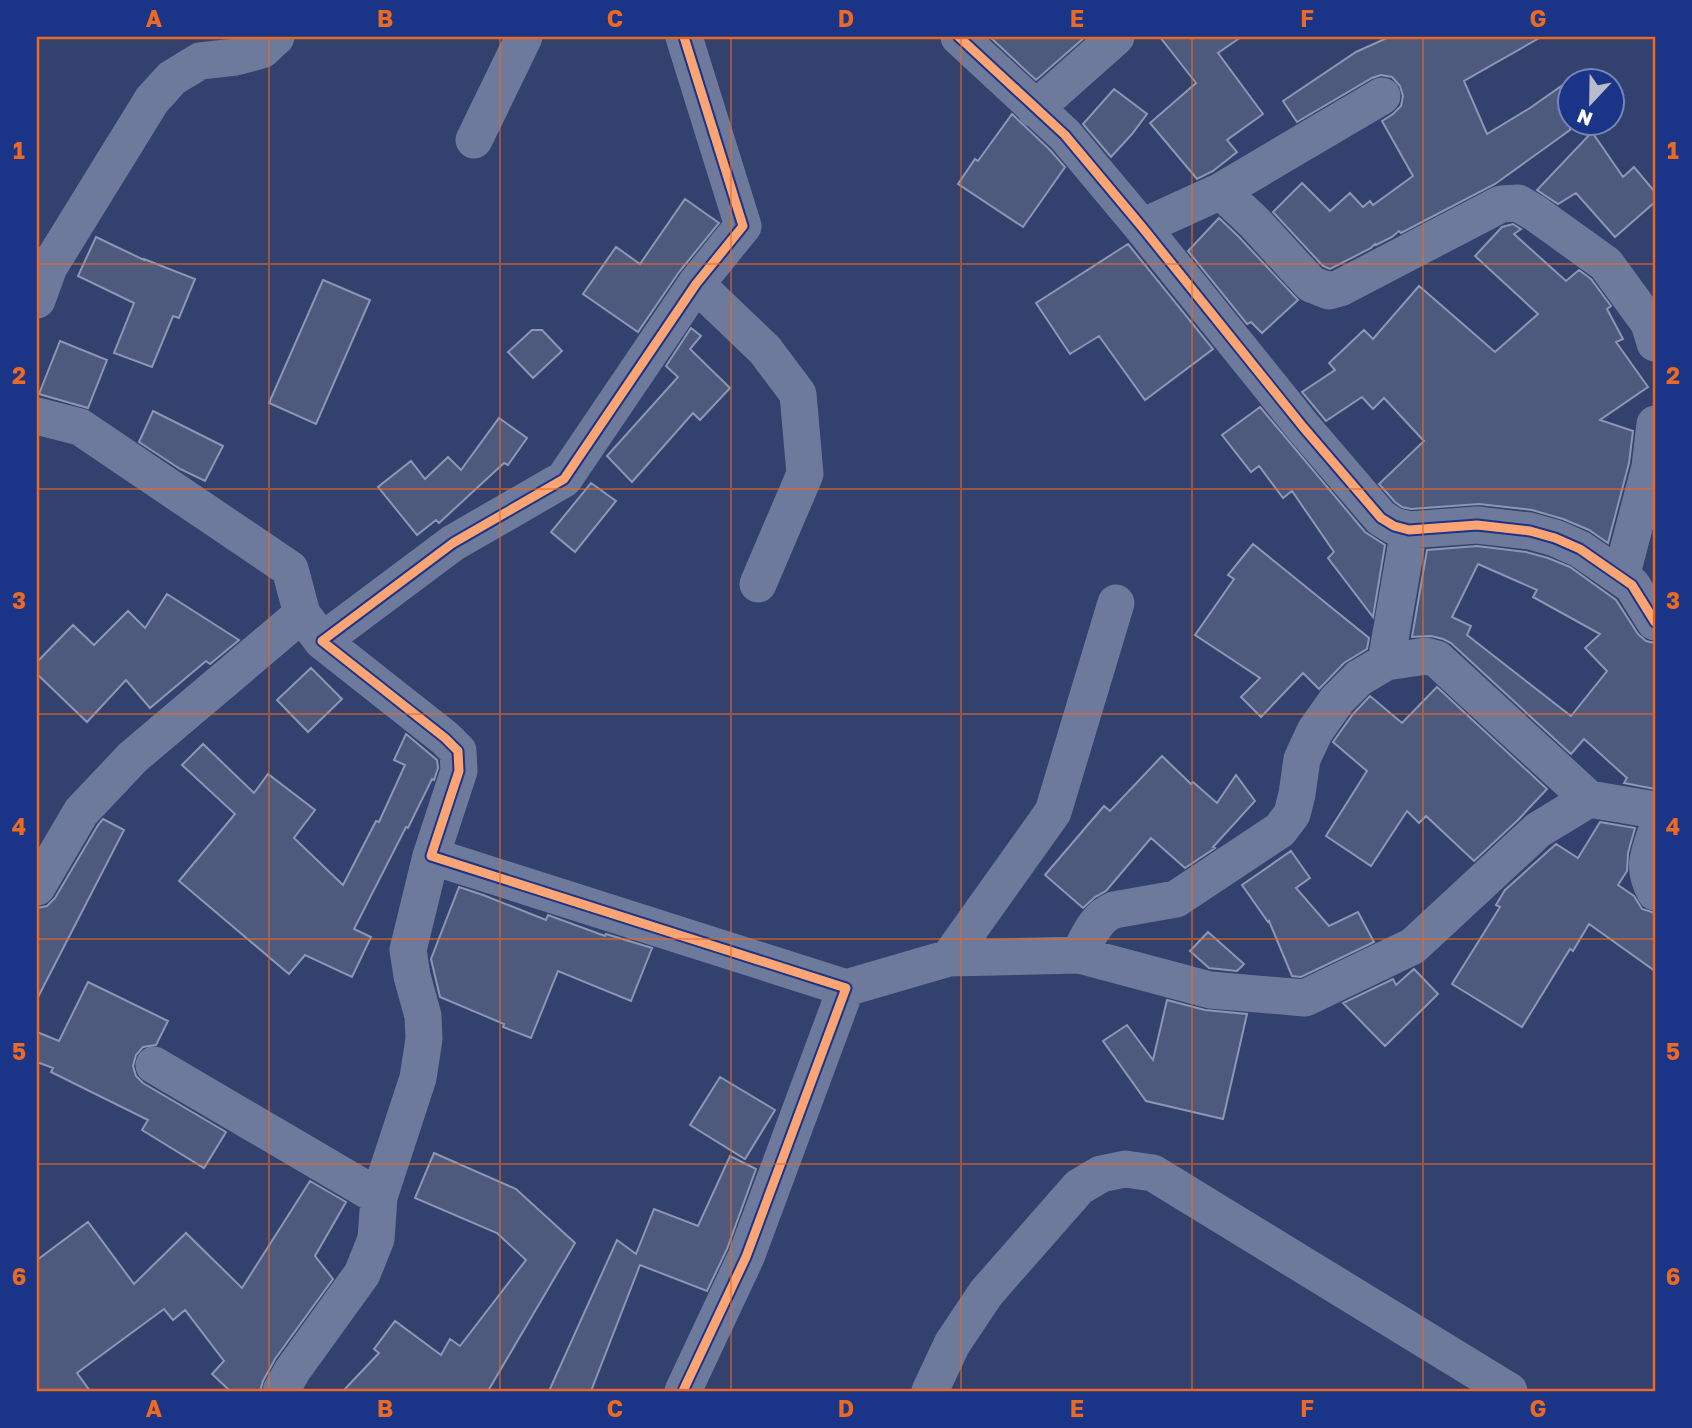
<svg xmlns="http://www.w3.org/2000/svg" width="1692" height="1428" font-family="'Golos Text',sans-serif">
	<rect width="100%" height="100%" fill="#32416e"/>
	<path fill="#4d597d" stroke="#8d96b2" stroke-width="2" fill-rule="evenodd" d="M990 37H1085L1036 80Z
		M1160 37H1241L1218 53 1263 114 1227 140 1237 152 1213 171 1197 179 1150 123 1196 83Z
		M1389 37H1541L1464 81 1487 134 1530 108 1570 80V130L1495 184 1401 233 1399 231 1392 237 1376 245 1375 244 1371 248 1330 269 1323 266 1273 212 1302 183 1330 211 1350 193 1363 207 1370 201 1373 205 1413 176 1382 121 1393 114 1401 106 1403 96 1400 86 1392 77 1381 75 1372 78 1297 122 1283 101 1356 52Z
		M1114 89 1147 114 1132 134 1111 157 1083 124Z
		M1012 114 1050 150 1065 167 1023 227 958 184 975 159 978 161Z
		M1592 132 1623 177 1634 167 1655 192V202L1615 237 1576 193 1558 204 1537 190Z
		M685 199 719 223 679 272 638 332 583 294 616 247 640 264Z
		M1219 218 1239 237 1298 300 1262 333 1251 322 1247 324 1188 251Z
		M1513 224 1521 229 1514 234 1566 281 1579 270 1591 279 1611 306 1607 309 1623 339 1616 342 1648 387 1600 420 1633 431 1629 463 1608 543 1589 530 1563 519 1532 510 1479 504 1411 509 1402 507 1395 502 1379 484 1424 441 1384 398 1373 409 1362 397 1326 421 1302 392 1335 370 1329 363 1364 330 1373 339 1419 286 1495 352 1538 314 1475 256 1502 227Z
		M96 237 144 260V259L195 279 179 318 173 316 152 367 114 353 134 303 78 276Z
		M1128 244 1213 349 1145 400 1099 336 1070 354 1036 303Z
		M323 280 370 300 316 424 269 403Z
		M691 328 701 336 690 349 730 388 700 420 693 413 632 482 607 456 678 377 666 366Z
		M532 330H542L562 351 533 378 508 352Z
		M60 341 107 360 88 408 39 394Z
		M1260 407 1365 532 1385 545 1373 617 1328 558 1334 552 1292 491 1283 498 1259 466 1251 472 1222 435Z
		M153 411 223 446 205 481 180 469 139 442Z
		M499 418 527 438 508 465 504 463 439 523 436 520 417 535 378 487 411 461 425 479 448 457 461 470Z
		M591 483 616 501 575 552 551 532Z
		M1253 544 1369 638 1367 649 1344 663 1319 689 1303 673 1261 717 1241 697 1260 678 1195 635 1234 579 1228 575Z
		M1477 546 1526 552 1548 558 1570 567 1616 600 1638 634 1646 641 1655 643V789L1624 783 1627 778 1584 739 1571 754 1451 643 1443 639 1431 636 1412 637 1427 550ZM1478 564 1537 590 1533 597 1600 634 1585 648 1607 671 1571 716 1467 635 1471 626 1452 617Z
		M167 594 239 640 210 664 206 661 150 708 126 680 87 722 37 674V662L73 625 94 645 128 611 145 628Z
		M311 668 342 699 308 732 277 700Z
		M1437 687 1547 789 1518 820 1474 861 1426 816 1419 823 1407 811 1371 866 1326 836 1367 771 1333 742 1353 714 1370 696 1402 723Z
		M406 734 437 760 438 768 434 780 432 779 408 828 406 827 354 929 371 937 352 977 305 955 289 974 179 881 235 814 182 765 203 744 254 793 268 774 315 810 294 838 343 885 376 821 379 822 405 765 394 760Z
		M1162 756 1191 784 1193 782 1217 803 1236 775 1255 801 1213 847 1215 848 1185 868 1151 838 1106 891 1095 897 1083 908 1045 875 1104 806 1110 811Z
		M103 819 124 830 37 999V908L47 906 55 898 98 825Z
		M1600 822 1635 828 1628 853 1627 871 1618 885 1634 896 1642 909 1655 913V971L1589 924 1573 951 1570 949 1522 1027 1452 984 1500 907 1496 905 1505 890 1556 844 1578 858Z
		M1291 851 1310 878 1296 888 1329 926 1358 912 1374 942 1301 977 1292 976 1269 921 1268 922 1242 885Z
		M459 887 483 895 546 920 548 915 605 936 606 934 652 948 631 1001 558 971 531 1038 503 1027 504 1024 440 997 431 959Z
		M1208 932 1244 964 1237 971 1209 968 1190 951Z
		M1414 969 1438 994 1385 1046 1343 1003 1393 979 1396 985Z
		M88 982 168 1021 156 1045 143 1047 136 1055 133 1066 136 1076 143 1083 226 1132 204 1168 142 1130 148 1120 51 1072 53 1068 37 1062V1032L59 1041Z
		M1167 1000 1205 1010 1247 1014 1223 1119 1146 1101 1103 1041 1127 1025 1153 1060Z
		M720 1077 775 1110 745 1159 690 1125Z
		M434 1153 516 1189 575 1243 488 1391H343L379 1353 374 1349 395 1321 441 1355 450 1339 460 1346 526 1260 497 1233 415 1198Z
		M730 1156 756 1169 727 1249 707 1291 640 1265 591 1391H549L617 1240 636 1254 654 1209 698 1226Z
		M310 1181 346 1202 315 1256 333 1279 275 1359 263 1381 260 1391H230L212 1374 224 1361 185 1310 173 1320 164 1309 77 1373 90 1391H37V1260L88 1222 134 1284 186 1233 242 1288Z"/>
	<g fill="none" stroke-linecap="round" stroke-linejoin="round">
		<path stroke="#6e7a9c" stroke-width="37" d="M959 37 1065 135 1142 227 1303 427 1381 518 1394 526 1409 530 1477 525 1530 531 1555 538 1580 549 1632 585 1655 622
			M1035 109 1116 37
			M474 140 524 37
			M1221 191 1382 96
			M1142 227 1221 191 1254 222 1311 284 1329 291 1340 288 1501 204 1518 203 1535 213 1606 264 1649 323 1655 343
			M696 284 765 350 798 394 805 474 758 584
			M37 300 49 267 152 100 172 78 200 61 236 57 262 50 276 37
			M37 416 80 427 290 569 302 614
			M1621 577 1650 467 1655 424
			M1386 662 1426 656 1437 659 1589 799
			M1655 835C1647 859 1643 869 1655 892
			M37 887 81 812 133 757 302 614 322 641
			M1079 955C1088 937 1095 918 1114 910L1176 899 1280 830 1292 814 1297 794 1302 759 1315 731 1337 700 1359 678 1386 662 1409 530
			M949 958 1053 812 1116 603
			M846 988 949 958 1079 955 1210 990 1305 998 1413 946 1538 830 1589 799 1655 810
			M154 1065 379 1197
			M281 1391 292 1371 362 1274 376 1239 379 1197 418 1078 424 1039 423 1016 412 976 408 950 431 856
			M683 1391 746 1257 846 988 431 856 459 771 458 751 445 738 322 641 453 543 564 479 696 284 743 226 684 37
			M930 1391 952 1344 986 1293 1079 1187 1101 1174 1125 1169 1153 1173 1509 1391"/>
		<defs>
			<path id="cycleway" d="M959 37 1065 135 1142 227 1303 427 1381 518 1394 526 1409 530 1477 525 1530 531 1555 538 1580 549 1632 585 1655 622
				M683 1391 746 1257 846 988 431 856 459 771 458 751 445 738 322 641 453 543 564 479 696 284 743 226 684 37"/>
		</defs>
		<use href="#cycleway" stroke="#1a3487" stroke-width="13"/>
		<use href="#cycleway" stroke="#fda474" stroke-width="9"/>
	</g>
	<path fill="none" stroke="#ea6a24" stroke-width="2" stroke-opacity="0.55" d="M269 37V1391M500 37V1391M731 37V1391M961 37V1391M1192 37V1391M1423 37V1391M37 264H1655M37 489H1655M37 714H1655M37 939H1655M37 1164H1655"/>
	<rect width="1692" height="1428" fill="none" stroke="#1a3487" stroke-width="77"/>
	<g transform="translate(1591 102) rotate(202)"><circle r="33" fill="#1a3487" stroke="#7685b7" stroke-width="2"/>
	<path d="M0-5L12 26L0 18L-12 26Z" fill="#b7bccc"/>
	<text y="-10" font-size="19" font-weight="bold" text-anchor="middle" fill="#ffffff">N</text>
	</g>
	<rect x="38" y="38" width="1616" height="1352" fill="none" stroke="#ea6a24" stroke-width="2.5"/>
	<g font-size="23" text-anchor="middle" font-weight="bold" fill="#ea6a24">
		<text x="154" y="27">A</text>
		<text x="385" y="27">B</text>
		<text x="615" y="27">C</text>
		<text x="846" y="27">D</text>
		<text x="1077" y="27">E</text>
		<text x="1307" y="27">F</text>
		<text x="1538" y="27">G</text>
		<text x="19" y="159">1</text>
		<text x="1673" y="159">1</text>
		<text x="19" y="384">2</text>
		<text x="1673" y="384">2</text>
		<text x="19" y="609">3</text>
		<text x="1673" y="609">3</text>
		<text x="19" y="835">4</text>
		<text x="1673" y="835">4</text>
		<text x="19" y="1060">5</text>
		<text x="1673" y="1060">5</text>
		<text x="19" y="1285">6</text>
		<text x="1673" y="1285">6</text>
		<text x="154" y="1417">A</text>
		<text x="385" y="1417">B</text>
		<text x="615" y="1417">C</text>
		<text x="846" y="1417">D</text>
		<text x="1077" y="1417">E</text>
		<text x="1307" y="1417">F</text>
		<text x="1538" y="1417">G</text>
	</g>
</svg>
